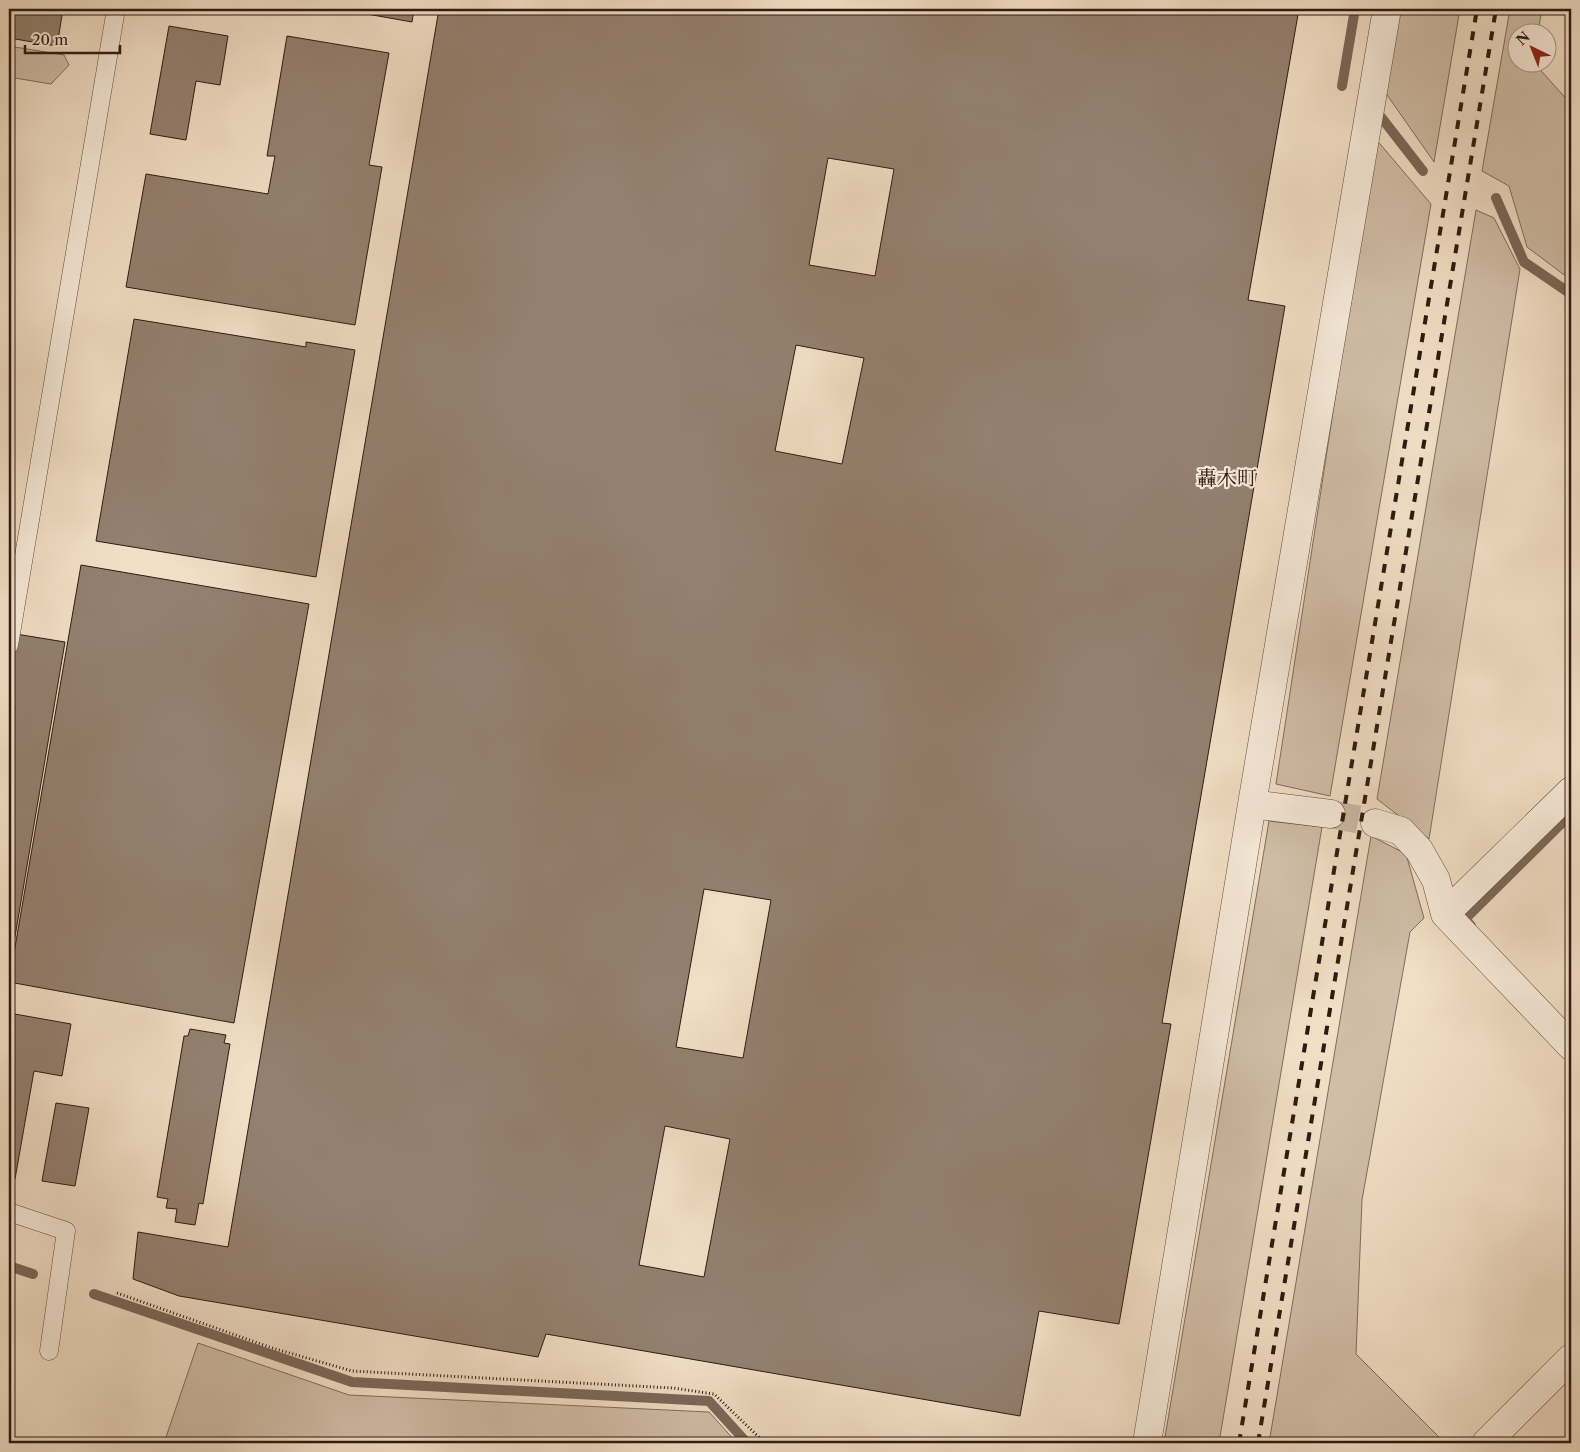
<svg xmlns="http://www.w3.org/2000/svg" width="1580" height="1452" font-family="'Libre Caslon Text','Noto Serif JP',serif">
	<rect width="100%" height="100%" fill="#f2dfc6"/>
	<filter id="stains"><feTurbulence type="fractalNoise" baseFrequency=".004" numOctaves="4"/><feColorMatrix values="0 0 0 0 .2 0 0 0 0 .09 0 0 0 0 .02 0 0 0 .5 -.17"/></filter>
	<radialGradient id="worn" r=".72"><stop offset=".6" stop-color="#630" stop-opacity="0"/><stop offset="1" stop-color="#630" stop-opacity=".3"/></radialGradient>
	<path fill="#d1bea8" stroke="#806c5e" d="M1400 9H1460L1434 162 1385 92Z
		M1510 9H1542L1538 32H1518V62L1534 63 1571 104V280L1527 247 1509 186 1482 171Z
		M9 46 64 55 69 65 51 84 9 77Z
		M1375 138 1431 204 1330 796 1276 784Z
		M1476 210 1494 218 1520 269 1429 839 1377 799Z
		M1269 821 1322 827 1219 1443H1164Z
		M1371 836 1406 854 1424 918 1410 932 1362 1200 1356 1354 1445 1443H1269Z
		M198 1343 349 1395 709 1412 737 1443H164Z"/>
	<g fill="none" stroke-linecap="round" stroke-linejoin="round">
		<path stroke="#7b685a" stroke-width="10" d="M1342 86 1355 9
			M1381 117 1423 171
			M1496 198 1524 262 1571 294
			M1471 926 1465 919 1571 814
			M9 1266 33 1274
			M94 1294 352 1382 709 1401 747 1443"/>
	</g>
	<path fill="#948070" stroke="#2e1a13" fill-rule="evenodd" d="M9 9H63L57 46 9 38Z
		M339 9H414L412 22Z
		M439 9H1299L1248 300 1285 306 1162 1023 1171 1024 1119 1324 1039 1311 1020 1416 546 1334 538 1357 179 1296 133 1279 138 1232 228 1247ZM828 158 894 169 875 276 809 265ZM796 345 864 358 842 464 775 451ZM704 889 771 900 743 1058 676 1047ZM665 1126 730 1139 704 1277 639 1265Z
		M169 26 228 36 220 85 196 81 186 140 150 134Z
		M287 36 389 53 369 165 382 167 355 325 126 287 146 174 268 194 275 156H267Z
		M134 319 306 347V342L355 350 316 577 96 541Z
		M81 565 309 604 234 1023 9 982Z
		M16 634 65 642 9 972V745L15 706 9 705V674Z
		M9 1013 71 1024 62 1076 34 1071 15 1179 9 1178Z
		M190 1029 226 1035 224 1043 230 1044 203 1204 199 1203 195 1225 175 1222 177 1209 166 1208 168 1199 157 1197 184 1036H188Z
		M56 1103 89 1108 75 1186 42 1181Z"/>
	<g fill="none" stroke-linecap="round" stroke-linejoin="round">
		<path stroke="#cbb8a2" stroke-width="28" stroke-dasharray="28 14" stroke-linecap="butt" d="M1331 814 1375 823"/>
		<defs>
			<path id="lane" d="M9 645 116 9
				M9 1212 66 1231 49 1351"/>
			<path id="street" d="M1252 804 1331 814
				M1375 823 1401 831 1419 850 1436 880 1445 914 1571 1046
				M1445 914 1571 791
				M1147 1443 1252 804 1387 9
				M1486 1443 1571 1358"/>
		</defs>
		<use href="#lane" stroke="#5f4b40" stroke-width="19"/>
		<use href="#street" stroke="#5f4b40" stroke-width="29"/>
		<path stroke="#2e1a13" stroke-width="3" stroke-dasharray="1 2.5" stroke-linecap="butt" d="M117 1293 272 1348 352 1371 673 1388 714 1394 765 1443"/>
		<use href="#lane" stroke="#f7eada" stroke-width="18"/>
		<use href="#street" stroke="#f7eada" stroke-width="28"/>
		<path stroke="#2e1a13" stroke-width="4" stroke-dasharray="9 9" stroke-linecap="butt" d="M1239 1443 1477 9
			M1258 1443 1496 9"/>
	</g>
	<g text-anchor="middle" stroke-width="4.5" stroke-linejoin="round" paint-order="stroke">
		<g font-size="20" fill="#2e1a13" stroke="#f7eada">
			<text x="1227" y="485">轟木町</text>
		</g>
	</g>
	<rect width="1580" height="1452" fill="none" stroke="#f2dfc6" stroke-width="30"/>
	<rect x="10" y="10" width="1560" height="1432" fill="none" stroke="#2e1a13" stroke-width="2.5"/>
	<rect x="15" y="15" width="1550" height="1422" fill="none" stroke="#2e1a13"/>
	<g transform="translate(1532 48) rotate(317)"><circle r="24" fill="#f7eada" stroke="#a7978a"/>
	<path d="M0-4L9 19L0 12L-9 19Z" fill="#8f2418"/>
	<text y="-8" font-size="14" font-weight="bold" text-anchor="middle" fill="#2e1a13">N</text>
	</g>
	<path d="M25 45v8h95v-8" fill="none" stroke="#2e1a13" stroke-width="2.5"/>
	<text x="32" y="45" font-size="15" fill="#2e1a13" stroke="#f7eada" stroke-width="4" paint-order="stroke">20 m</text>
	<rect width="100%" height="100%" filter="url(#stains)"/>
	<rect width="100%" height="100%" fill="url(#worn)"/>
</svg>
